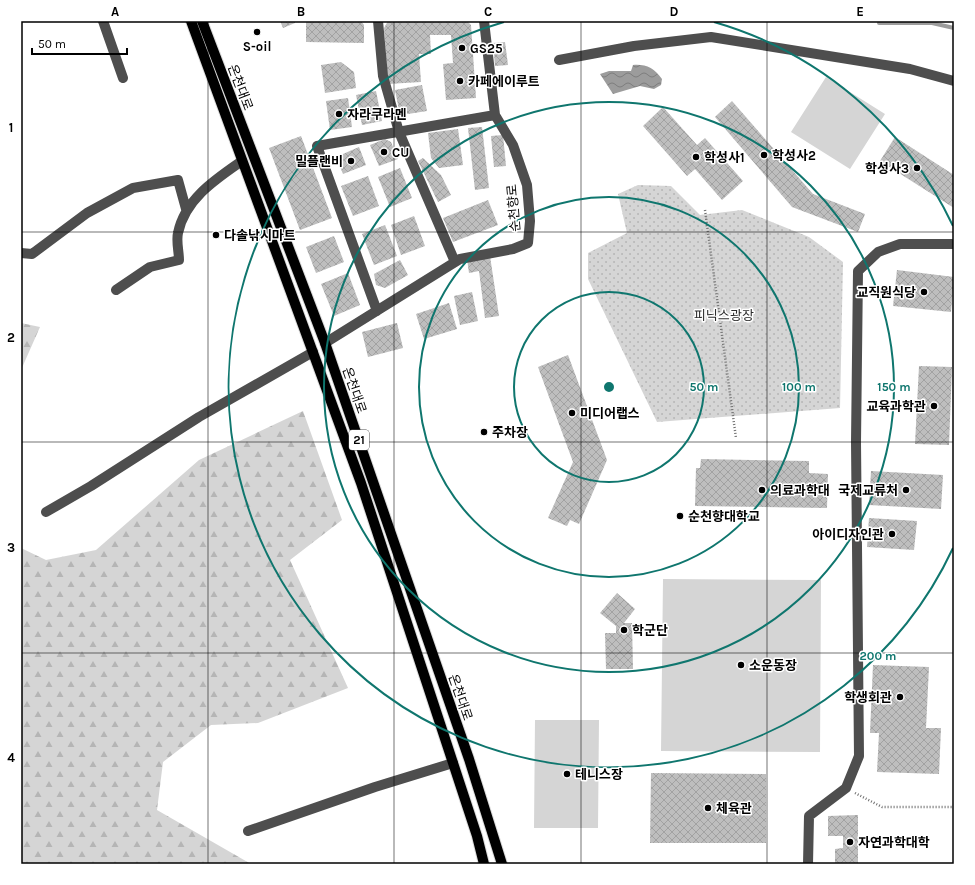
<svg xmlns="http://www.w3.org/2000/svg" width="975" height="885" font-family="Karla,'Noto Sans KR',sans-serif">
	<defs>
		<pattern id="forest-firs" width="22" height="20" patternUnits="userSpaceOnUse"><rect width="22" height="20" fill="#d5d5d5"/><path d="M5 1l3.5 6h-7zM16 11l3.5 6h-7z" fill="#b5b5b5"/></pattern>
		<pattern id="park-dots" width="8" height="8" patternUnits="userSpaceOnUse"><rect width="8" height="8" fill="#d5d5d5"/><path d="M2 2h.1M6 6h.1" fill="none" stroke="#b5b5b5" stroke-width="1.8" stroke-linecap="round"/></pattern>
		<pattern id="water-waves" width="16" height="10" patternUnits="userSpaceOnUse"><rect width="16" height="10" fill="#9c9c9c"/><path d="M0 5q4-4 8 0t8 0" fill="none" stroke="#7d7d7d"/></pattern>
		<pattern id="building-cross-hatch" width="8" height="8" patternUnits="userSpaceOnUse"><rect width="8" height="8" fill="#bebebe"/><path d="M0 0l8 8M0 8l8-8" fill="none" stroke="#a2a2a2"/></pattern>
	</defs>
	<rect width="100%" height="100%" fill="#fff"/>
	<path fill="url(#forest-firs)" d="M21 323 40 327 21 370Z
		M303 411 342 520 290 560 348 688 258 723 211 725 163 762 157 810 251 864H21V548L46 560 96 550 199 460Z"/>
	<path fill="url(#park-dots)" d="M638 185 671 186 700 215 742 210 809 237 843 262 840 408 657 422 588 279V253L627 233 618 194Z"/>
	<path fill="#d5d5d5" d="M826 77 885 114 850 169 791 132Z
		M663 579 821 580 820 752 661 751Z
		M535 720H599L598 828H534Z"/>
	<path fill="url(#water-waves)" d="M633 65C646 64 654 68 662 79L661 85 654 89 640 86 613 94 600 74 609 71H631Z"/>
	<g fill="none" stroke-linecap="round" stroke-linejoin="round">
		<path stroke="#9c9c9c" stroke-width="4" d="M879 23H932L954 28"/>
	</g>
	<path fill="url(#building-cross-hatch)" d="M280 21H295V23L283 28Z
		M306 21H361L364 25V43L306 42Z
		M388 21H467L471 25 476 98 446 100 443 64 453 63 451 35H430L431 54H419L421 82 388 84 384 28Z
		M505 42 508 65 495 66 493 43Z
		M341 62 354 72 356 88 325 93 321 65Z
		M422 85 427 111 408 114 399 110 395 90Z
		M376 91 382 121 362 125 356 95Z
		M348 98 352 127 330 130 326 101Z
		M732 101 813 194 865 214 858 232 792 207 715 117Z
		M663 107 697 145 705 138 743 181 722 200 695 169 687 176 643 126Z
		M482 127 489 188 475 190 468 128Z
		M458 129 463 165 439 168 431 158 428 133Z
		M503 135 506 166 494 167 491 136Z
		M301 136 332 218 300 230 269 148Z
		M895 137 954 175V208L880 161Z
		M385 139 391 142 398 159 379 166 370 145Z
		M359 147 366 165 343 174 336 157Z
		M423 158 441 175 451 195 438 202 418 161Z
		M400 168 412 198 390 207 378 177Z
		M368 176 379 206 353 216 341 186Z
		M488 200 498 225 453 242 443 218Z
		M414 216 425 246 401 255 391 225Z
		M385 225 397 256 374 265 362 234Z
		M334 236 344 262 316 273 306 247Z
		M490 256 499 316 485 318 479 271 469 273 467 259Z
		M400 260 408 275 385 288 376 285 374 274Z
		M897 270 954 277 951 312 893 306Z
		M348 273 360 305 334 316 321 284Z
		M472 292 478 321 460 325 454 296Z
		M449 303 457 329 424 339 416 314Z
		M397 323 403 348 368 357 362 332Z
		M568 355 607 460 579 524 570 520 567 526 548 518 573 462 538 367Z
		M919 366 952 367 949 445 915 444Z
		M701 459 809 461V473L828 474 827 508 695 506 696 468H700Z
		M871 471 943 475 941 509 869 505Z
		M869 518 917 521 914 550 867 547Z
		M617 593 635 609 624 623H632L633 669H606L605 633H616V626L600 613Z
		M873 665 929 667 926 728H941L939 774 877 772 879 733H870Z
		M651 773 766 774V843H650Z
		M858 815V864H835V849L843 848V836H828V816Z"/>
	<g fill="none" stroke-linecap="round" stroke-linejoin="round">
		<defs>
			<path id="major" d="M191 21 361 483 477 836 484 864
				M202 21 325 343 469 759 502 864"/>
		</defs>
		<use href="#major" stroke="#dbdbdb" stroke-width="12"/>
		<path stroke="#707070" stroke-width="2.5" stroke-dasharray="1 2" stroke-linecap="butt" d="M705 210 736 438
			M855 793 882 807H954"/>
		<path stroke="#4e4e4e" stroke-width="10" d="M103 21 123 78
			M378 21 383 76 399 132 455 262
			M559 60 634 46 711 37 910 69 954 81
			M21 253 32 254 87 213 133 188 178 180 186 209
			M116 290 150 267 179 260C179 252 176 241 178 233 185 199 216 179 242 161
			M377 311 317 146 495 115
			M325 343 460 259 513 249 528 243 530 221 527 185 513 145 495 115 484 21
			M46 512 91 486 199 417 313 352
			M248 831 375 787 453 763
			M808 864 809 816 846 788 859 756 856 442 858 271 878 252 900 244H954"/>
		<use href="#major" stroke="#000" stroke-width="10"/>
	</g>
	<path fill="none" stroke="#000" stroke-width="1" stroke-opacity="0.55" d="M208 21V864M394 21V864M581 21V864M767 21V864M21 232H954M21 442H954M21 653H954"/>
	<g fill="none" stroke="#0f766e" stroke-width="2">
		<circle cx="609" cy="387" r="95"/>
		<circle cx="609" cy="387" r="190"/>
		<circle cx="609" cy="387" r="285"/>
		<path d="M953 548A380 380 0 1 1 504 22M714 22A380 380 0 0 1 953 226"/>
	</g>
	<g fill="#000" stroke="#fff" stroke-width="1.5">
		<circle cx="257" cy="32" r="4"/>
		<circle cx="462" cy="48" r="4"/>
		<circle cx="460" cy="81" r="4"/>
		<circle cx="339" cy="114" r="4"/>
		<circle cx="384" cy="152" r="4"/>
		<circle cx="764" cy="155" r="4"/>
		<circle cx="696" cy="157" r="4"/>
		<circle cx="351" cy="161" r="4"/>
		<circle cx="917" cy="168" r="4"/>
		<circle cx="216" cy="235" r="4"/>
		<circle cx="924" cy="292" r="4"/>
		<circle cx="934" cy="406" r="4"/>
		<circle cx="572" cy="413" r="4"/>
		<circle cx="484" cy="432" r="4"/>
		<circle cx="762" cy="490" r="4"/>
		<circle cx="906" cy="490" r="4"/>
		<circle cx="680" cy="516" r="4"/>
		<circle cx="892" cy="534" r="4"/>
		<circle cx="624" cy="630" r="4"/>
		<circle cx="741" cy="665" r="4"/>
		<circle cx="900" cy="697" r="4"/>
		<circle cx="567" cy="774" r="4"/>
		<circle cx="708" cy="808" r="4"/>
		<circle cx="850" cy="842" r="4"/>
	</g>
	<g text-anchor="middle" stroke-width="3" stroke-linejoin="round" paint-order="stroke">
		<rect fill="#fff" stroke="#4c4c4c" stroke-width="1" x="349" y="430" width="20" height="20" rx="3"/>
		<g font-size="12" font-weight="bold" fill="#000">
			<text x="359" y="444">21</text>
		</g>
		<g font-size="13" font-weight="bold" fill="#000" stroke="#fff" text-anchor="start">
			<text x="257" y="51" text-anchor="middle">S-oil</text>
			<text x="470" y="53">GS25</text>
			<text x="468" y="86">카페에이루트</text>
			<text x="347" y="119">자라쿠라멘</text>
			<text x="392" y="157">CU</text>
			<text x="772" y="160">학성사2</text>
			<text x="704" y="162">학성사1</text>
			<text x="343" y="166" text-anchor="end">밀플랜비</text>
			<text x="909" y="173" text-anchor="end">학성사3</text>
			<text x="224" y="240">다솔낚시마트</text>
			<text x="916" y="297" text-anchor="end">교직원식당</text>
			<text x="926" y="411" text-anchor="end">교육과학관</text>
			<text x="580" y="418">미디어랩스</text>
			<text x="492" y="437">주차장</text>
			<text x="770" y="495">의료과학대</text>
			<text x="898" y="495" text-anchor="end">국제교류처</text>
			<text x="688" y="521">순천향대학교</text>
			<text x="884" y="539" text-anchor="end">아이디자인관</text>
			<text x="632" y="635">학군단</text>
			<text x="749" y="670">소운동장</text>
			<text x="892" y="702" text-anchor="end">학생회관</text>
			<text x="575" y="779">테니스장</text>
			<text x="716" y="813">체육관</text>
			<text x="858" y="847">자연과학대학</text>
		</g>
		<g font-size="13" fill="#000" stroke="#fff">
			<text transform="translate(241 87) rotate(69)" y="5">온천대로</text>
			<text transform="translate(513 208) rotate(-95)" y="5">순천향로</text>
			<text transform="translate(355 390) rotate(71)" y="5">온천대로</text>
			<text transform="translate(461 697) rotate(71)" y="5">온천대로</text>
		</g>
		<g font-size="13" fill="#2c2c2c" stroke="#fff">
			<text x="724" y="320">피닉스광장</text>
		</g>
	</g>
	<circle cx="609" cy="387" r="6" fill="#0f766e" stroke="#fff" stroke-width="2"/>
	<g font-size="12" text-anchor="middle" font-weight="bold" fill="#0f766e" stroke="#fff" stroke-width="3" stroke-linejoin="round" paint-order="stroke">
		<text x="704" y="391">50 m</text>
		<text x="799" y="391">100 m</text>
		<text x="894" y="391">150 m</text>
		<text x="878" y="660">200 m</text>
	</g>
	<rect width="975" height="885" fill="none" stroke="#ffffff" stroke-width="44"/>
	<path d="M32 48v6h95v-6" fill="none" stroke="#000000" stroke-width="2"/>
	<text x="38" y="48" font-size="12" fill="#000000" stroke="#ffffff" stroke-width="3" paint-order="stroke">50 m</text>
	<rect x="22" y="22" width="931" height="841" fill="none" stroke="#000" stroke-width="1.5"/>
	<g font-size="13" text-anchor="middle" font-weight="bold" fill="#000">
		<text x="115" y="16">A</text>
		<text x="301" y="16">B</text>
		<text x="488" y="16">C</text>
		<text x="674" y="16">D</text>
		<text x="860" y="16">E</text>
		<text x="11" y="132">1</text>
		<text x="11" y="342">2</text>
		<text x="11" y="552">3</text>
		<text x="11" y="762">4</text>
	</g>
</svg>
